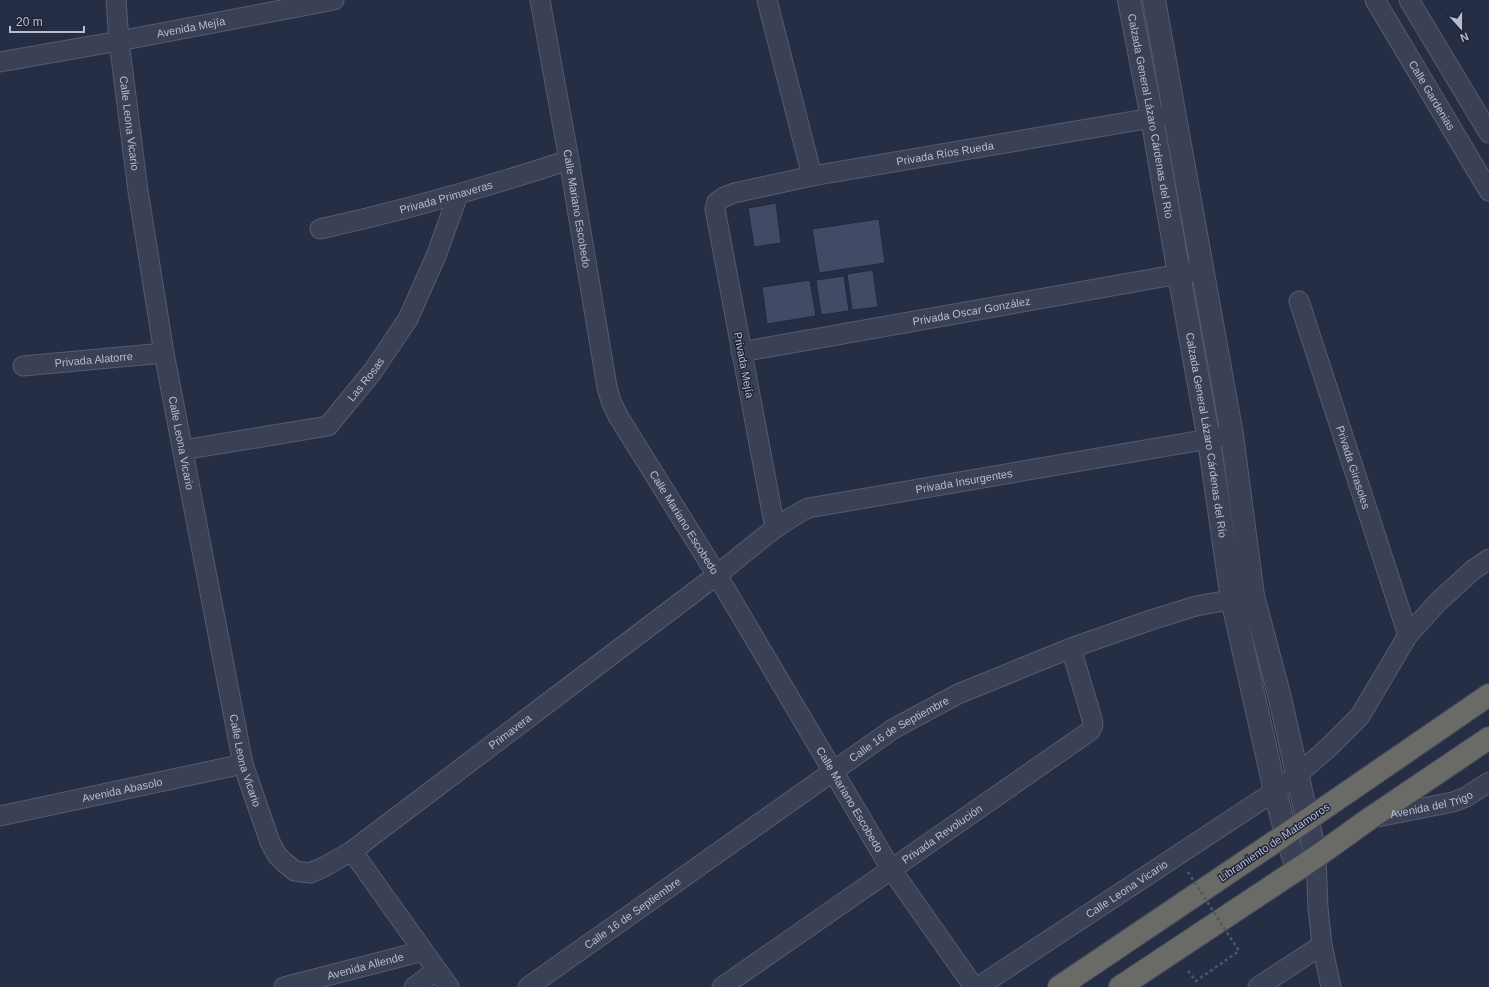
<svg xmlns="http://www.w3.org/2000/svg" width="1489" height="987" font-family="Arial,sans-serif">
	<rect width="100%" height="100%" fill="#262e46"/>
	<path fill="#424b66" stroke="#21283c" d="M776 203 781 243 754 247 748 208Z
		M879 219 885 263 819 273 812 229Z
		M873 270 878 307 852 310 847 274Z
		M844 276 849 311 821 315 816 280Z
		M810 280 816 316 767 324 762 287Z"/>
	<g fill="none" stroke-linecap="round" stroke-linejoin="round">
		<defs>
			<g id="minor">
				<path id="s1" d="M116 0 119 41 138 191 164 353 243 764 270 842 277 855 284 862 295 871 310 873 324 867 352 851 717 575C747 551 775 525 808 508L1232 435"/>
				<path id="s2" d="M540 0 569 160 607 387 611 401 618 416 717 575 891 869 974 987"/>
				<path d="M767 0 812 176"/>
				<path id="s3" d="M1375 0 1489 191"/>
				<path d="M1409 0 1489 133"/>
				<path id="s4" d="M0 62 119 41 334 0"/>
				<path id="s5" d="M320 229C405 210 487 187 569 160"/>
				<path id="s6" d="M1299 301 1408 635"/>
				<path id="s7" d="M741 352 1202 270"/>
				<path id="s8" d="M23 366 164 353"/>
				<path id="s9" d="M183 450 328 426 373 371 408 319 436 256 458 195"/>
				<path id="s10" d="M775 528 715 209 717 202 724 197 734 193 812 176 1175 114"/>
				<path id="s11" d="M0 816 243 764"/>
				<path id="s12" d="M1372 818 1453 802 1466 797 1489 782"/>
				<path d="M352 851 449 987"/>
				<path d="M1316 857 1318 908 1322 945 1331 987"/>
				<path id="s13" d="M284 987 423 951"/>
				<path d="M414 987 436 971"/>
				<path id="s14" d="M528 987 893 729 958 694 1071 648 1151 620 1196 606 1246 597"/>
				<path id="s15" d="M722 987 1090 731 1093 725 1092 719 1071 648"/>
				<path id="s16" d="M978 987 1275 791 1297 775 1328 748 1360 716 1408 635 1439 601 1473 570 1489 559"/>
				<path d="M1258 987 1322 945"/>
			</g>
			<g id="tertiary">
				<path id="s17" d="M1129 0 1152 118 1179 274 1209 440 1232 599 1275 791 1286 834 1297 868"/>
				<path d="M1154 0 1232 435 1253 596 1279 694 1316 857"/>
			</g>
			<path id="trunk" d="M1059 987 1307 820 1489 695
				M1120 987 1316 857 1369 819 1489 738"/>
		</defs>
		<use href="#minor" stroke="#565c6f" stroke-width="21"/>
		<use href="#tertiary" stroke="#565c6f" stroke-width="24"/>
		<use href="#trunk" stroke="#42495c" stroke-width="24"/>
		<path stroke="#465b62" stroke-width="2.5" stroke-dasharray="3 3" stroke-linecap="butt" d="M1188 971 1196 981 1239 951"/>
		<use href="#minor" stroke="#3a4155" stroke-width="19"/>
		<use href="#tertiary" stroke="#3a4155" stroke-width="22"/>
		<use href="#trunk" stroke="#6a6a66" stroke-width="22"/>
		<path stroke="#465b62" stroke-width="2.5" stroke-dasharray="3 3" stroke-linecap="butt" d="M1188 872 1239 951"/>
	</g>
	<g text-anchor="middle" stroke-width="3" stroke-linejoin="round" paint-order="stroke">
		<g font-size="11" fill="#b8bdce" stroke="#1f263a">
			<text dy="4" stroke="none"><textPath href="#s4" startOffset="194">Avenida Mejía</textPath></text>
			<text dy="4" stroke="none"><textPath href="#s3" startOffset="111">Calle Gardenias</textPath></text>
			<text dy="4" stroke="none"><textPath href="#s17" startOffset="118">Calzada General Lázaro Cárdenas del Río</textPath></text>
			<text dy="4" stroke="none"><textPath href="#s1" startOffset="124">Calle Leona Vicario</textPath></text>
			<text dy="4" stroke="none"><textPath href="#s10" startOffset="566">Privada Ríos Rueda</textPath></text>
			<text dy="4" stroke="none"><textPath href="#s5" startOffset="130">Privada Primaveras</textPath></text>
			<text dy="4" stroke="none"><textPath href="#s2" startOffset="212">Calle Mariano Escobedo</textPath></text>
			<text dy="4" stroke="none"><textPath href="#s7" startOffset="234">Privada Oscar González</textPath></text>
			<text dy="4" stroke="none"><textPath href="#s8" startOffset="71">Privada Alatorre</textPath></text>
			<text transform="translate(744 365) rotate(79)" y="4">Privada Mejía</text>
			<text dy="4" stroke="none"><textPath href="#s9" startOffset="207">Las Rosas</textPath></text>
			<text dy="4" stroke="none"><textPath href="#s17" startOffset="442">Calzada General Lázaro Cárdenas del Río</textPath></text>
			<text dy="4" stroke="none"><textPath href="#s1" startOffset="448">Calle Leona Vicario</textPath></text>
			<text dy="4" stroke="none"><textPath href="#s6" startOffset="175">Privada Girasoles</textPath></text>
			<text dy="4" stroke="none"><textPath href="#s1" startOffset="1688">Privada Insurgentes</textPath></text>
			<text dy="4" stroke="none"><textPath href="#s2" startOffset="549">Calle Mariano Escobedo</textPath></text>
			<text dy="4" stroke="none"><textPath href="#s14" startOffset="452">Calle 16 de Septiembre</textPath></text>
			<text dy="4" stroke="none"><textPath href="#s1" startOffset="1157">Primavera</textPath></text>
			<text dy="4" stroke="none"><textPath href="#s1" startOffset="772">Calle Leona Vicario</textPath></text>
			<text dy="4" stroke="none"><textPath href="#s11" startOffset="125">Avenida Abasolo</textPath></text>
			<text dy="4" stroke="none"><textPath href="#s2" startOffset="872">Calle Mariano Escobedo</textPath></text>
			<text dy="4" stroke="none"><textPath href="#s12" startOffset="61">Avenida del Trigo</textPath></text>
			<text dy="4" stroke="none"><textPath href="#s15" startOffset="268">Privada Revolución</textPath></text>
			<text transform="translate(1274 842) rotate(-34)" y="4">Libramiento de Matamoros</text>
			<text dy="4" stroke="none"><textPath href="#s16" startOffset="178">Calle Leona Vicario</textPath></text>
			<text dy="4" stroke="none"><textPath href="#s14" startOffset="128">Calle 16 de Septiembre</textPath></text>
			<text dy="4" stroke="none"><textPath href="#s13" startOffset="84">Avenida Allende</textPath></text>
		</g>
	</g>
	<g transform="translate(1461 28) rotate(159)" stroke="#1f263a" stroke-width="3" paint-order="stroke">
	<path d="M0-3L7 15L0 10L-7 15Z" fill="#b8bdce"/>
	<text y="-6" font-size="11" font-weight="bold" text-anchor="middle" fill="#b8bdce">N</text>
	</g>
	<path d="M10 26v6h74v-6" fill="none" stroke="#b8bdce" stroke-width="2"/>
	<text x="16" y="26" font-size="12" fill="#b8bdce" stroke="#1f263a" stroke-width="3" paint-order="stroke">20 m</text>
</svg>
